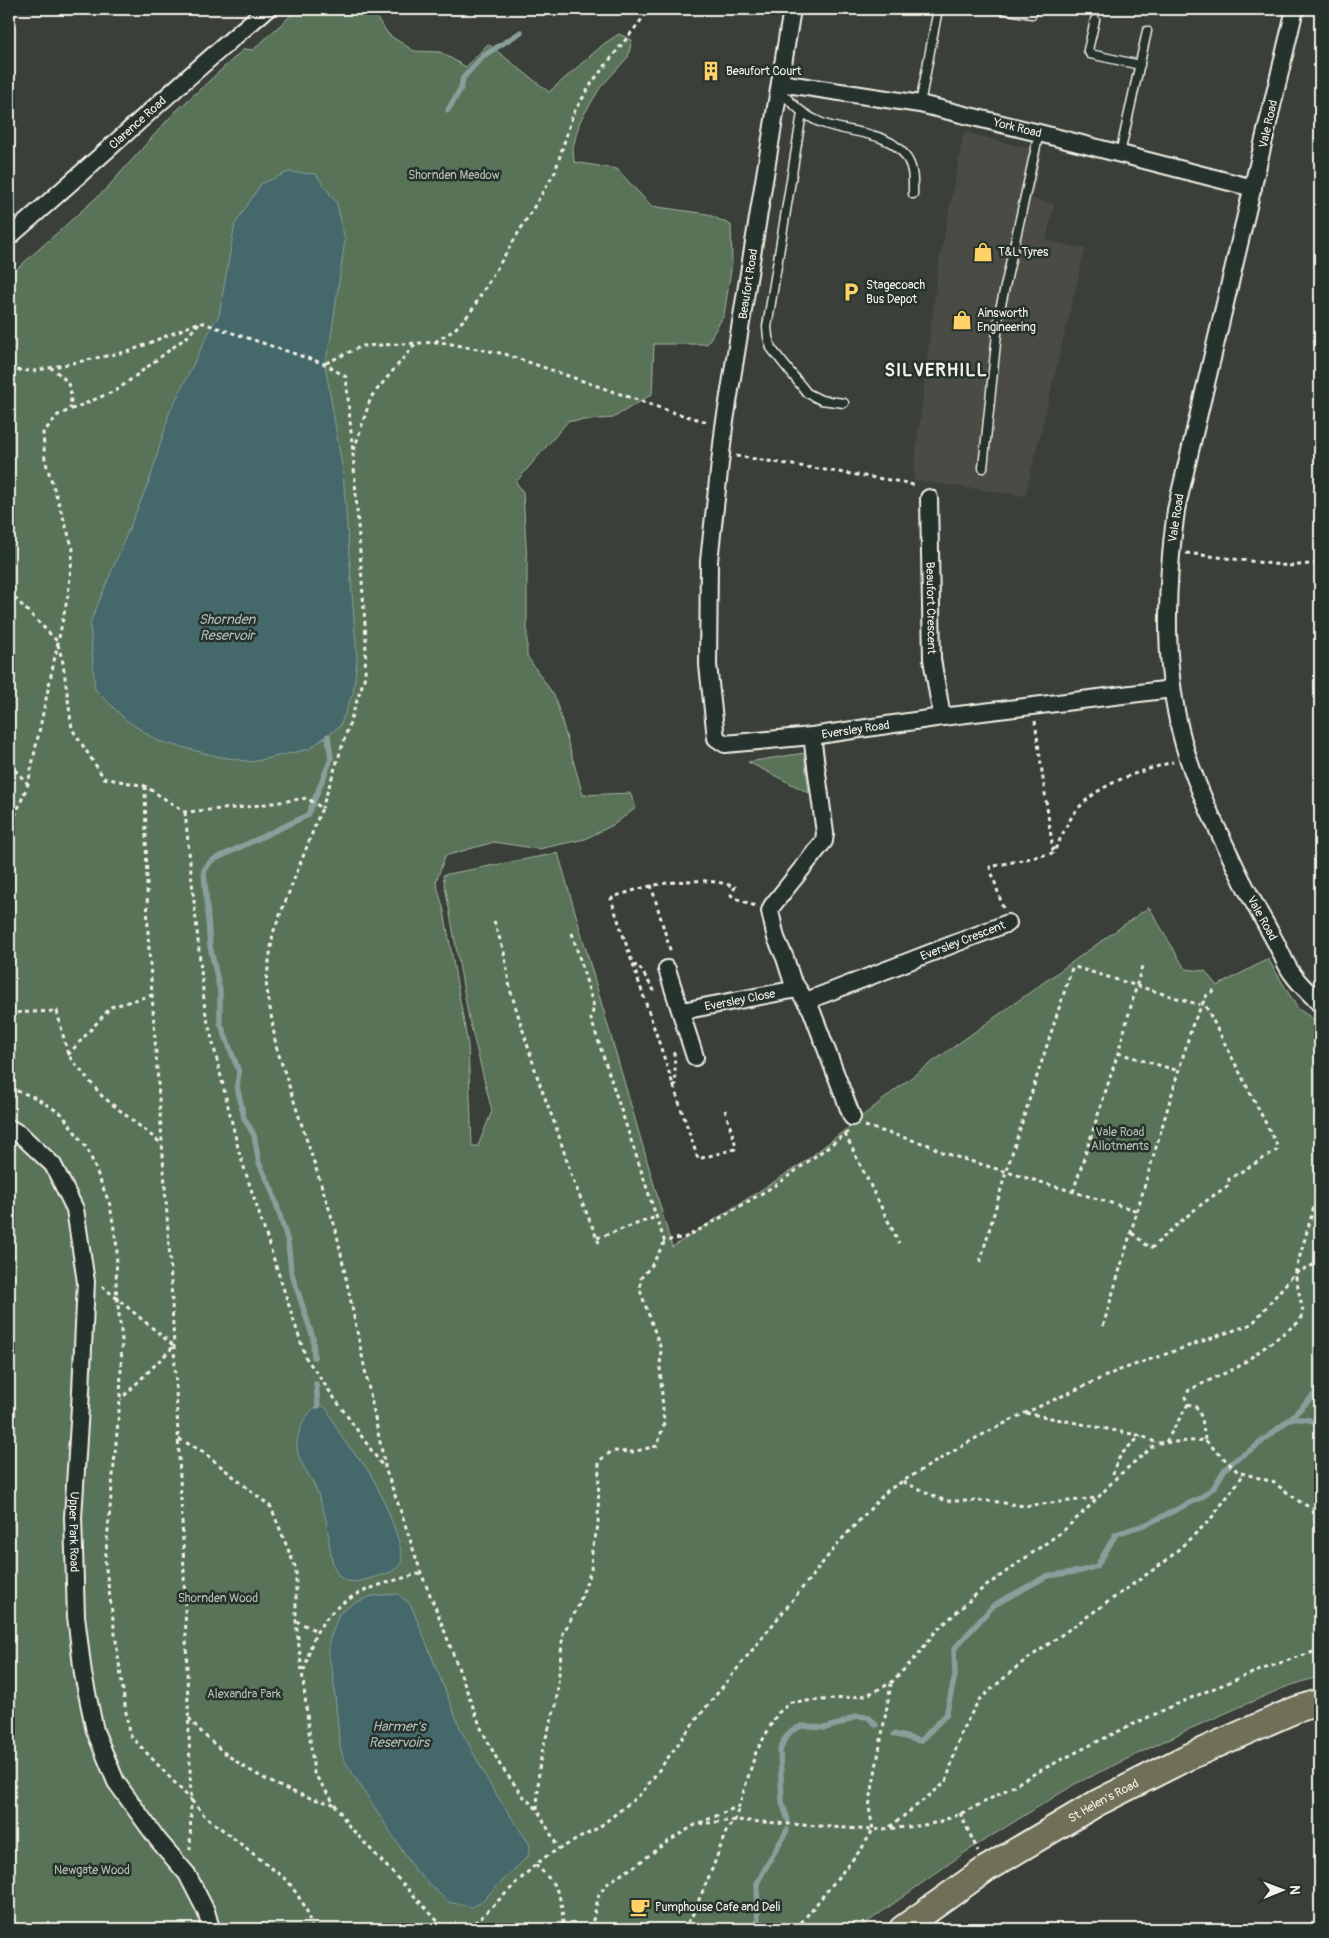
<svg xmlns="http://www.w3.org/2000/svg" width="1329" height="1938" font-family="Pangolin,sans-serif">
	<rect width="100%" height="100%" fill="#3a4039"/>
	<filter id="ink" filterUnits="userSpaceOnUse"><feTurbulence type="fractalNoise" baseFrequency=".02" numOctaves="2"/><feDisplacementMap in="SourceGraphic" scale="10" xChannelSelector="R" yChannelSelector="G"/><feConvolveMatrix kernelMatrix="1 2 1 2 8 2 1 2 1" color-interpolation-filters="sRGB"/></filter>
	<g filter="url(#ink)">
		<path fill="#4b4c44" d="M964 132 1042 152 1032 199 1054 204 1046 240 1085 249 1025 496 913 480 938 269Z"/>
		<path fill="#597359" stroke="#a6b2a0" d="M298 9H370L389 35 414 51 440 52 466 67 488 44 549 92 605 43 619 34 632 40 628 57 600 88 580 121 573 147 574 162 617 169 651 206 707 214 731 225 732 263 724 315 707 344H654L652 394 613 418 572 421 569 420 516 482 523 492 527 563V656L555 697 583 795 630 793 636 808 613 825 585 839 539 849 494 842 445 856 436 882 444 911 468 1045 472 1146H478L492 1111 469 1019 443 875 558 853 672 1247 803 1163 913 1076 1149 907 1185 969 1205 971 1217 986 1268 959 1298 1009 1320 1023V1676L1283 1688 1185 1731 1075 1784 964 1853 858 1929H9V276L106 189 173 114 244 49 253 50Z
			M804 753 809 793 748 762Z"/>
		<path fill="#44676a" stroke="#8a9e9c" d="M288 172 316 174 337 204 345 240 331 337 325 364 343 472 357 660 353 693 340 726 309 749 252 762 216 756 158 741 126 720 95 689 90 623 151 476 169 414 212 326 219 315 235 224 261 184Z
			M318 1406H323L327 1409C332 1419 337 1429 343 1439 352 1451 363 1462 371 1475 379 1487 407 1552 401 1563 396 1573 378 1576 368 1579 359 1582 346 1584 339 1576 329 1562 330 1542 327 1525 325 1514 321 1503 317 1492 312 1475 296 1463 297 1444 298 1430 305 1413 318 1406Z
			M398 1594 411 1605 461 1730 492 1788 530 1845 528 1856 480 1903 472 1907 448 1902 414 1869 344 1760 340 1747 333 1674 329 1657V1641L339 1614 352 1604 372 1596Z"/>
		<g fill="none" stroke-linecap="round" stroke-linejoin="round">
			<path stroke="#8a9e9c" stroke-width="5.5" d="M448 110 461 88 463 78 483 56 521 32
				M314 1357 313 1338 291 1271 288 1242 272 1190 259 1163 254 1135 244 1118 237 1086 239 1072 220 1022V991L210 946 204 870 211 861 308 815 331 759 328 736
				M316 1384 318 1406
				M1291 1418 1310 1420 1320 1426
				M894 1734 920 1741 946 1715 955 1676 954 1649 994 1605 1047 1576 1081 1571 1097 1566 1116 1534 1147 1524 1202 1497 1214 1487 1225 1469 1235 1460 1255 1447 1291 1418 1320 1389
				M788 1820 782 1802 780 1751 784 1740 791 1731 802 1726 825 1728 842 1723 856 1716 868 1717 876 1725
				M758 1929 757 1883 787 1830"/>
			<defs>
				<path id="service" d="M1002 9 1032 14
					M1095 20 1088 50 1090 54 1140 65
					M779 90C793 104 802 115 822 123 849 134 892 130 908 160 914 170 913 183 913 194
					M920 104 938 9
					M802 113 767 327 768 337 771 348 807 393 821 400 844 403
					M1120 154 1147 31
					M983 468 999 314 1039 133"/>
				<g id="minor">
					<path id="s1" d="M792 9 724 427 709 561 708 665 716 738 725 744 812 736 942 717 1172 689"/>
					<path id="s2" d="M1295 9 1176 510C1165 592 1162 678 1188 758 1200 795 1218 830 1235 866 1247 892 1262 917 1276 943 1282 954 1286 967 1294 976 1301 986 1312 995 1320 1004"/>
					<path id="s3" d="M780 83 920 104 1039 133 1253 188"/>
					<path id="s4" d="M9 237C96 162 179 83 267 9"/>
					<path id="s5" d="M929 498 932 659 942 717"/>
					<path d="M812 736 825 833 824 841 772 906 770 911 776 938 785 958 792 980 811 1009 852 1117"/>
					<path d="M667 969 695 1057"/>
					<path id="s6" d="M806 1001 1008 923"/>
					<path id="s7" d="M682 1011 797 989"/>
					<path id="s8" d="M9 1128 21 1135 53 1165 75 1209 86 1282 81 1391 73 1517 76 1616 83 1674 95 1731 116 1782 158 1840 187 1874 206 1911 211 1929"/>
				</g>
				<g id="primary">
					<path id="s9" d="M902 1929 986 1869 1097 1803 1186 1758 1295 1710 1320 1702"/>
				</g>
			</defs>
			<use href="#service" stroke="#f4f1e8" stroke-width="11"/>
			<use href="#minor" stroke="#f4f1e8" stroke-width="20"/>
			<use href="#primary" stroke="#f4f1e8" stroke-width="29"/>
			<path stroke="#f4f1e8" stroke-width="3" stroke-dasharray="4 4" stroke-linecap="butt" d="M435 342 454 330 470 313 555 172 573 114 593 81 650 9
				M326 363 362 346 440 342 505 354 675 413 708 422
				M50 367C69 381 73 386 70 409
				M9 370 34 371 130 351 200 322 325 364 346 377 353 453 366 638 365 676 322 808
				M354 450 371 397 416 343
				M736 456 902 482 917 486
				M1186 553 1289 566 1320 563
				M9 592 57 641 63 663 72 729 104 778 145 786 185 812 246 807 307 798 322 808 273 933 266 983 276 1046 336 1230 386 1471 400 1509 421 1573 438 1614 481 1728 500 1765 524 1797 537 1809 559 1849
				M1035 721 1053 851
				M9 755 13 768 28 784
				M145 786 148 935 170 1260 183 1542 191 1800 205 1816 288 1881 306 1908 312 1929
				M185 812 205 1010 239 1152 306 1358 384 1468
				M9 831 28 784 68 595 73 549 45 460 43 433 58 415 117 390 188 336 199 323
				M651 885 671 953
				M1003 908 990 867 1053 853C1060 841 1065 827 1073 815 1095 784 1137 772 1173 762
				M494 921 504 952 510 989 539 1082 557 1130 573 1180 599 1243
				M572 933 594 1007 591 1019 665 1243
				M633 966 638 965 655 992
				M9 1013 57 1011 68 1055 102 1096 162 1144
				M1118 1053 1179 1071
				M68 1055 111 1007 152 995
				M673 1086 676 1084 674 1052
				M9 1088 34 1097 62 1114 88 1150 110 1205 117 1247 116 1288 122 1340 120 1400 105 1562 129 1734 191 1800 190 1851
				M725 1110 736 1146 735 1149 698 1159 611 899C616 895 623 894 629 892 660 882 704 875 735 887L731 895 733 897 755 906
				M865 1126 932 1146 939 1151 960 1158 1138 1211
				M845 1134 899 1243
				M1073 1192 1118 1053 1142 966
				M1132 1233 1150 1248 1153 1247C1177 1224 1201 1203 1229 1185V1179L1277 1150 1278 1147 1203 1001
				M597 1238 656 1217
				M980 1262 1006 1172 1072 968 1075 967 1200 1005
				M102 1286 174 1346 121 1399
				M1103 1326 1192 1026 1206 996 1216 989
				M1026 1413 1142 1436 1157 1443 1205 1440 1238 1472 1273 1482 1303 1504 1320 1511
				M179 1439 202 1451 271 1507 296 1569V1621L314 1773 349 1826 445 1929
				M1205 1440 1202 1418 1196 1407 1188 1404 1185 1397 1189 1390 1238 1367 1299 1322 1303 1312 1295 1273 1320 1262
				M1166 1442 1188 1404
				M1113 1475C1116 1456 1128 1447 1141 1436
				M903 1482 946 1501H991L1024 1506 1097 1498
				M1313 1510 1316 1524
				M296 1621 317 1631
				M304 1671C308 1658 311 1641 318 1630 342 1591 380 1585 421 1573
				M189 1718C224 1761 280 1793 334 1804
				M537 1809 539 1769 543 1747 556 1705 563 1633 577 1609 591 1570 592 1550 598 1526 599 1461 612 1451 632 1452 657 1446 664 1424 660 1367 661 1349 641 1293 640 1279 652 1265 664 1243 672 1239 684 1238 710 1224 779 1183 848 1132
				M960 1813 978 1851
				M699 1824 735 1820 873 1830 869 1807 891 1684
				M890 1827 946 1782 961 1732 979 1700 1019 1665 1167 1560 1210 1520 1244 1474
				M535 1865C559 1884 563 1900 563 1929
				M469 1929 535 1865 548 1855 598 1828 642 1793 695 1721 841 1540 888 1490 974 1439 1025 1413 1117 1371 1252 1324 1295 1273 1320 1186
				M591 1929 599 1894 609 1882 635 1866 664 1844 695 1825 739 1806 756 1752 777 1714 791 1702 836 1699 867 1695 891 1683 917 1656 935 1632 982 1589 1063 1531 1092 1504 1117 1477 1157 1443
				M683 1929 692 1916 713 1867 727 1829 735 1820 739 1806
				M796 1929 862 1848 873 1830C896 1827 922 1828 944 1820 984 1806 1018 1781 1055 1763 1141 1719 1228 1678 1320 1650"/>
			<use href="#service" stroke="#26332d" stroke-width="8"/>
			<use href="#minor" stroke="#26332d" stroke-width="16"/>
			<use href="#primary" stroke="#706f59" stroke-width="25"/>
		</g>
	</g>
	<defs>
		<symbol id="building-bare" viewBox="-9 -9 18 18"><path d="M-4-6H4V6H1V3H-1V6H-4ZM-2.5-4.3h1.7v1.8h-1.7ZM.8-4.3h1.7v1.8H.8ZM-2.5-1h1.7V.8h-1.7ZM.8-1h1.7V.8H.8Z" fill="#ffd166" stroke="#26332d" stroke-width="2.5" paint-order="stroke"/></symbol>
		<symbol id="shop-bare" viewBox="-9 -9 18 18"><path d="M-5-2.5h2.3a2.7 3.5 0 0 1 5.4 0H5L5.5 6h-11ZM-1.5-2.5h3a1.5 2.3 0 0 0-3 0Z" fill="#ffd166" stroke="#26332d" stroke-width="2.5" paint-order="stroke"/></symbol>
		<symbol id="parking-bare" viewBox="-9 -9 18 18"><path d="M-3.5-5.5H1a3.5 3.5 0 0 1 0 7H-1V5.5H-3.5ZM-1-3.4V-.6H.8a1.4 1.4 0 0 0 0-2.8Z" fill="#ffd166" stroke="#26332d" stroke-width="2.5" paint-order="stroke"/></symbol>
		<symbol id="cafe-bare" viewBox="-9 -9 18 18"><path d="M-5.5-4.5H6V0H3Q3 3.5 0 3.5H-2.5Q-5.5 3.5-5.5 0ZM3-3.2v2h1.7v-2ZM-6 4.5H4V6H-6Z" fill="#ffd166" stroke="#26332d" stroke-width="2.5" paint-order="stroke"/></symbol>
	</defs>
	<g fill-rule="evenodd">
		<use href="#building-bare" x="697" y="57" width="28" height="28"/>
		<use href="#shop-bare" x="969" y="238" width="28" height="28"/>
		<use href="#parking-bare" x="837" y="278" width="28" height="28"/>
		<use href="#shop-bare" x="948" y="306" width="28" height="28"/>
		<use href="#cafe-bare" x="626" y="1893" width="28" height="28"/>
	</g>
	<g text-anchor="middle" stroke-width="5" stroke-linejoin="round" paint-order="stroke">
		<g font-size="12" fill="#f4f1e8" stroke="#26332d" text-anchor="start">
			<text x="726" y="75">Beaufort Court</text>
			<text x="998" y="256">T&amp;L Tyres</text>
			<text x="866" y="289">Stagecoach<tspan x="866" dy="14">Bus Depot</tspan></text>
			<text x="977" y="317">Ainsworth<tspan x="977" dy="14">Engineering</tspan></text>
			<text x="655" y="1911">Pumphouse Cafe and Deli</text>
		</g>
		<g font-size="12" fill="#f4f1e8" stroke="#26332d">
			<text dy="4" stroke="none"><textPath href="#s4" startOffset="172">Clarence Road</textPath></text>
			<text transform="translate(1268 124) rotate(-77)" y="4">Vale Road</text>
			<text dy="4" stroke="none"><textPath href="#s3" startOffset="242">York Road</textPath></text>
			<text transform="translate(748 284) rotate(-81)" y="4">Beaufort Road</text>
			<text transform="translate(1176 518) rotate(-81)" y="4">Vale Road</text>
			<text dy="4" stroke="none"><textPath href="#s5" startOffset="110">Beaufort Crescent</textPath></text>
			<text dy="4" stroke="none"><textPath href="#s1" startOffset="878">Eversley Road</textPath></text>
			<text dy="4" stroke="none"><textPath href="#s2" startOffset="942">Vale Road</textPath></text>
			<text dy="4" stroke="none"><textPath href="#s6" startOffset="168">Eversley Crescent</textPath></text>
			<text dy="4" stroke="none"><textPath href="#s7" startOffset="59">Eversley Close</textPath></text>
			<text dy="4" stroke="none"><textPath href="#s8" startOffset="431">Upper Park Road</textPath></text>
			<text dy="4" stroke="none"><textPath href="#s9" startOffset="239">St Helen's Road</textPath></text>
		</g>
		<g font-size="12" fill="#b6bfaf" stroke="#26332d">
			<text x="454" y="179">Shornden Meadow</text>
			<text x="1120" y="1136">Vale Road<tspan x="1120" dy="14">Allotments</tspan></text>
			<text x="218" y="1602">Shornden Wood</text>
			<text x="244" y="1698">Alexandra Park</text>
			<text x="92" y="1874">Newgate Wood</text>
		</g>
		<g font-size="14" font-style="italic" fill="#aebab6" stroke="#26332d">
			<text x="227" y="624">Shornden<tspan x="227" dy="16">Reservoir</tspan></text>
			<text x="399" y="1731">Harmer's<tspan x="399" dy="16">Reservoirs</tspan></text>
		</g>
		<g font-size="18" font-weight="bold" letter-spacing="1" fill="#f4f1e8" stroke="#26332d">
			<text x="936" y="376">SILVERHILL</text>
		</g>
	</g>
	<rect width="1329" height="1938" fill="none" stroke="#26332d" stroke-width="30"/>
	<rect x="15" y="15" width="1299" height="1908" fill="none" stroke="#f4f1e8" stroke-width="2" filter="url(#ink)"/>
	<g transform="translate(1282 1890) rotate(89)" stroke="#26332d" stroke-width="4" paint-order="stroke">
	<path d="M0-4L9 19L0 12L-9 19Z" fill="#f4f1e8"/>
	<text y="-8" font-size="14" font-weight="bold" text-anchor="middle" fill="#f4f1e8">N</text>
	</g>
</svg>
